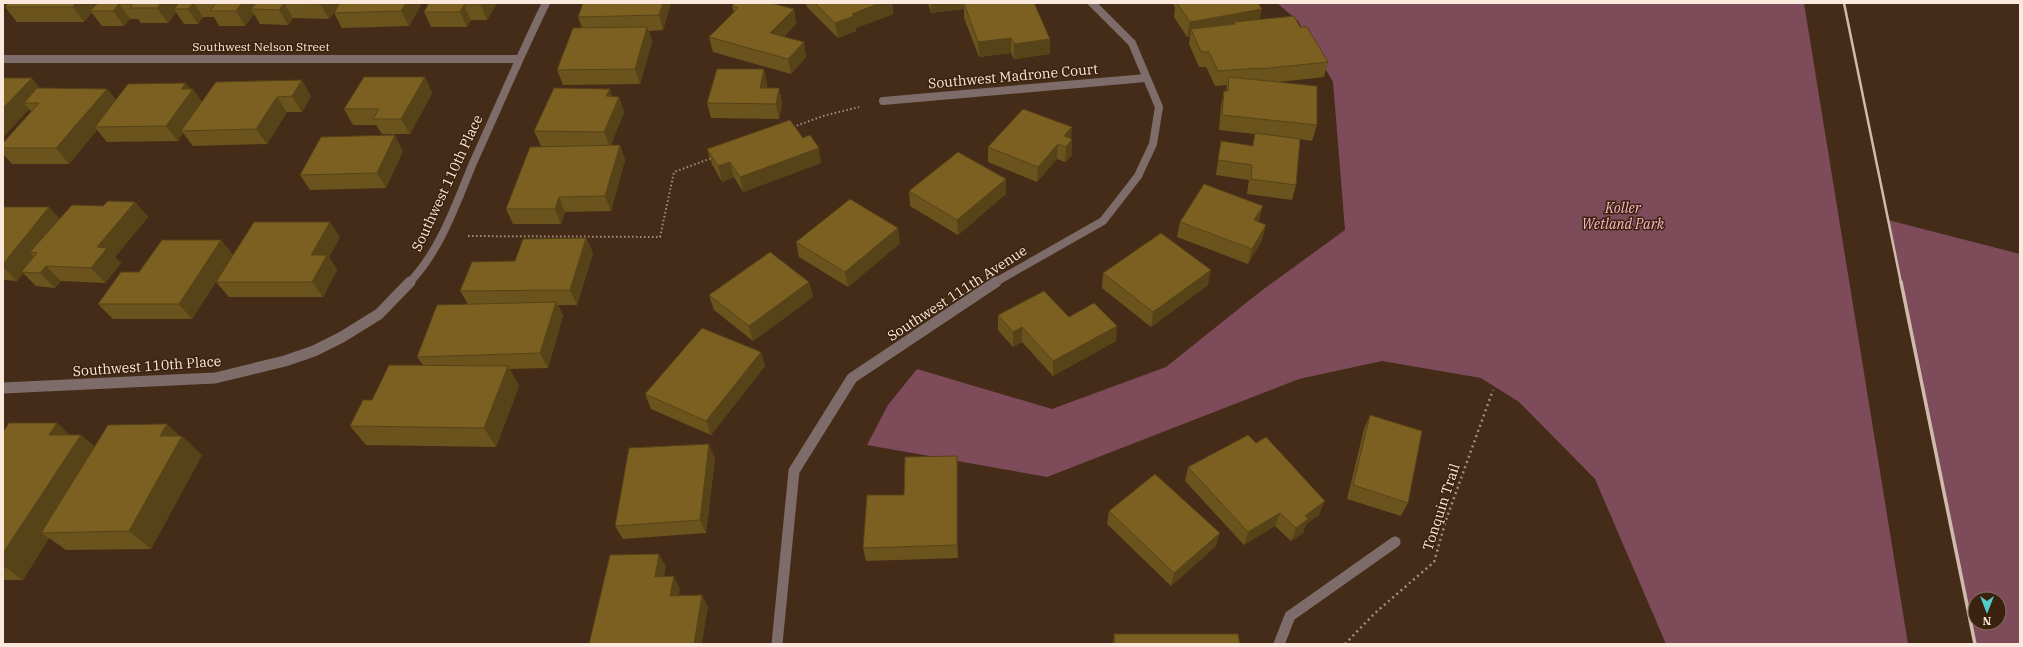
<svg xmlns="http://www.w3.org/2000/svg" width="2023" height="647" font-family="'IBM Plex Serif',serif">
	<rect width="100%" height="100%" fill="#452c18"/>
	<path fill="#7d4b59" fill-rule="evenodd" d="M1277 3H1804L1908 644H1666L1595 479 1519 402 1481 378 1382 361 1299 379 1047 477 867 445 888 405 917 369 1052 409 1166 367 1261 291 1345 230 1333 82 1298 21Z
		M1888 220 2020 254V644H1975ZM1975 599H1999V623H1975Z"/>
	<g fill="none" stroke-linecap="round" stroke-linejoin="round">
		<path stroke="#a38e7e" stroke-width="2" stroke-dasharray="1.5 2.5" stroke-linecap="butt" d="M793 127 823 116 859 107
			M468 236 660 237 674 172 712 158"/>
		<path stroke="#a38e7e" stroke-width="2.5" stroke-dasharray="2 3.5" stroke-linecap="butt" d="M1345 644 1375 613 1434 562 1446 520 1493 390"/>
		<path stroke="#7d6c69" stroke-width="11" d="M1279 644 1290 616 1395 542"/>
		<path stroke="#7d6c69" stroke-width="8" d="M3 59H519
			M883 101 1146 78
			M409 283C440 251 456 204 473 163 497 110 520 56 546 3
			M994 283 1103 221 1138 176 1153 144 1159 107 1132 43 1092 3"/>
		<path stroke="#7d6c69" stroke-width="11" d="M3 388 215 378 285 361 314 351 342 337 379 314 410 282
			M777 644 794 471 852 378 996 282"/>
		<path stroke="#cebbad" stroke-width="2.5" d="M1844 3 1901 283"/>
		<path stroke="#cebbad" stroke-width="3.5" d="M1901 282 1975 644"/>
	</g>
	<path fill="#6a531c" d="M8 3H422L409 26 342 28 334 13 329 19 293 18 288 25 260 24 254 14 245 26H219L214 17H203L198 24H184L176 12 168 23H141L138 19H130L124 26H102L92 13 84 22H17L5 7Z
		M429 3H497L487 20H471L467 27H431L424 12Z
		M671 3 663 30 649 31 652 42 640 84 563 85 557 70 582 28 578 17Z
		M806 3H892L893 14 856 28V31L838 38 807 7Z
		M928 3H1034L1050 54 1014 59 1011 53 979 57 964 18V9L931 13Z
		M1172 3H1258L1260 20 1300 27 1328 62 1324 77 1279 82 1317 125 1312 141 1300 139 1296 185 1292 200 1247 194 1249 180 1216 175 1221 141 1252 146 1255 134 1219 130 1221 106 1224 91H1226L1227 85 1215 86 1206 67H1199L1189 44 1190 37H1187L1174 17 1175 7Z
		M732 6 794 9 796 24 784 37 804 42 806 57 791 74 713 52 709 37 734 12Z
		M425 77 432 93 410 134H382L376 125H353L344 109Z
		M3 78 40 88 107 89 116 100 193 89 202 102 216 82 311 96 302 112H287L267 144 193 146 183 133 178 141 107 142 97 130 69 164H12L3 154V143L31 112 29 109 3 137Z
		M767 84V88H779L782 103 779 119 711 118 707 103Z
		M612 97H619L624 112 611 145H620L625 160 611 211 565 212 561 224H513L506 209 558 146H541L534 131Z
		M803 138 821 163 743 192 734 177 722 182 712 164 707 149Z
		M1071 139H1072V155L1065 162 1057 159 1037 182 988 162V147Z
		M403 151 386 188 310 190 300 175Z
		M1006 179V194L958 235 910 206 909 191Z
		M135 202 148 217 115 257 121 263 105 283 61 281 55 288 36 286 23 273 17 281 3 280V207L60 219 103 206Z
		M1259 221 1258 222 1262 240 1248 264 1177 237 1180 222Z
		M340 237 329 257 337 270 323 297H229L216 282Z
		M586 238 593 253 577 305H558L563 316 548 368 510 369 519 386 496 447 366 445 350 426 372 400 423 365 417 357 468 304 460 291 515 261Z
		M221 240 233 255 192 319H113L98 304 139 272Z
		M796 242 900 243 848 287 799 257Z
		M1103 273 1208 285 1151 327 1102 288Z
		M809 282 813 297 753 341 714 310 709 295Z
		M998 315 1069 317 1116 341 1053 376 1022 342 1013 347 998 330Z
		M761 352 765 366 711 435 651 409 645 394Z
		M1370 415 1408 503 1401 516 1347 499 1364 429Z
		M167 424 179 436 202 455 151 549 66 550 49 538 23 580H3V432L81 435 95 447Z
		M957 456 958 469V558L866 561 863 548 904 495Z
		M715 458 706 533 623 539 615 526Z
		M1188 467 1319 515 1306 524 1303 533 1291 541 1275 526 1244 545 1185 481Z
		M1109 511 1216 546 1171 586 1107 524Z
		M1114 634 1240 644H1113Z"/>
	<path fill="#564317" d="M76 3H102L90 11 92 13 84 22 73 7Z
		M161 3H181L174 9 176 12 168 23 157 8Z
		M193 3H194L203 17 198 24 188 9Z
		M242 3H262L251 9 254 14 245 26 236 11Z
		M284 3 293 18 288 25 279 10Z
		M321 3H341L329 19 320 4Z
		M406 3H422L409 26 401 11Z
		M482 3H497L487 20 481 5Z
		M663 3H671L663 30 659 15Z
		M880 3H892L893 14 856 28V31L838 38 835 23 852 14Z
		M931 3H964V9L931 13Z
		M119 4 130 19 124 26 113 11Z
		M464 5 471 20 467 27 460 12Z
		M794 9 796 24 773 48 770 33Z
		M1262 9 1259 24H1235L1234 22 1233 29H1191L1190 37H1187L1190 22Z
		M647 27 652 42 640 84 635 69Z
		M1011 38V53L979 57 978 42Z
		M1050 39V54L1014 59V44Z
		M804 42 806 57 791 74 788 59Z
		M764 69 767 84 763 103 760 88Z
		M425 77 432 93 410 134 401 119Z
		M32 78 44 93 24 103 29 109 3 137V108Z
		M302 80 311 96 302 112 292 96Z
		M186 83 192 91 193 89 203 104 181 131 183 133 178 141 166 126 181 89Z
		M779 88 782 103 779 119 776 104Z
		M107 89 118 104 95 127 97 130 69 164 56 148Z
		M610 89 615 104 606 96Z
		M277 97 287 112 267 144 256 129Z
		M619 97 624 112 610 147 604 132Z
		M1072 127 1071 141 1072 139V155L1065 162 1066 147 1064 136Z
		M395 135 403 151 386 188 377 173Z
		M1058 144 1057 159 1037 182 1038 167Z
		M620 145 625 160 611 211 605 196Z
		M819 148 821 163 743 192 740 177Z
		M730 162 734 177 722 182 718 166Z
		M1006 179V194L958 235 957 220Z
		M559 197 565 212 561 224 555 209Z
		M135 202 148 217 115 257 121 263 105 283 91 268 97 247Z
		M1263 206 1259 221 1251 235 1254 220Z
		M49 207 63 222 37 253 30 252 35 258 21 272 23 273 17 281 3 267V264Z
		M330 222 340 237 329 257 337 270 323 297 312 282 311 255Z
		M1266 225 1262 240 1248 264 1252 249Z
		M898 228 900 243 848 287 845 272Z
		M586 238 593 253 577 305 570 290Z
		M221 240 233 255 192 319 179 304Z
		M46 266 61 281 55 288 40 273Z
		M1211 270 1208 285 1151 327 1153 312Z
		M809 282 813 297 753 341 749 326Z
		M556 302 563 316 548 368 540 353Z
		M1117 326 1116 341 1053 376V361Z
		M1022 327V342L1013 347V332Z
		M761 352 765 366 711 435 706 421Z
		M508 366 519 386 496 447 484 428Z
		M57 423 77 441 81 435 103 453 41 533 49 538 23 580 3 566V553L49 435Z
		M167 424 181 438 182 436 202 455 151 549 129 531 160 436Z
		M709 444 715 458 706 533 700 520Z
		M957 456 958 469V558L957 545Z
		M1325 501 1319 515 1306 524 1303 533 1291 541 1296 528 1305 516Z
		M1280 513 1275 526 1244 545 1248 532Z
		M1220 533 1216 546 1171 586 1174 573Z
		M659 554 666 567 662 589 655 577Z
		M674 576 680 589 677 609 670 596Z
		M702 595 708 607 702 644H694Z"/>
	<path fill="#7b6021" stroke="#564317" d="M8 3H76L73 7H5Z
		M98 3H161L157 8H130L133 4H119L113 11H90Z
		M179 3H193L188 9H174Z
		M216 3H242L236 11H210Z
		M256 3H321L320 4 284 3 279 10 251 9Z
		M340 3H406L401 11 334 13Z
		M429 3H482L481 5H464L460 12H424Z
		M583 3H663L659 15 578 17Z
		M735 3H771L794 9 770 33 804 42 788 59 709 37 738 8 732 6Z
		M815 3H880L852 14 854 16 835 23Z
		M964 3H1034L1050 39 1014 44 1011 38 978 42Z
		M1177 3H1258L1262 9 1190 22Z
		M1294 16 1300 27H1307L1328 62 1260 69 1259 68 1218 71 1209 52H1201L1191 29 1235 24 1234 22Z
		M647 27 635 69 557 70 573 28Z
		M717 69H764L760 88H779L776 104 707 103Z
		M364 77H425L401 119H373L379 109H344Z
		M1229 77 1317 86V125L1222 115 1224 91H1228Z
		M3 78H32L3 108Z
		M302 80 292 96 277 97 256 129 181 131 216 82Z
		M186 83 181 89H193L166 126 95 127 128 84Z
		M37 88 107 89 56 148H3V143L39 103H24Z
		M554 88 610 89 606 96 619 97 604 132 534 131Z
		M1023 109 1072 127 1064 136 1072 139 1066 147 1058 144 1038 167 988 147Z
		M790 120 803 138 810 135 819 148 740 177 730 162 718 166 707 149Z
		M1255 133 1300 139 1296 185 1251 179 1252 165 1218 160 1221 141 1253 146Z
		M395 135 377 173 300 175 321 137Z
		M620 145 605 196 559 197 555 209H506L530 147Z
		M958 152 1006 179 957 220 909 191Z
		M1204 184 1263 206 1254 220 1266 225 1252 249 1180 222Z
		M850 199 898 228 845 272 796 242Z
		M108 201 135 202 97 247 107 248 91 268 46 266 40 273 21 272 37 253 30 252 72 205 103 206Z
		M3 207H49L3 264Z
		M254 222H330L311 255H327L312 282H216Z
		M1161 233 1211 270 1153 312 1103 273Z
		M586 238 570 290 460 291 472 262 515 261 523 239Z
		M162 240H221L179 304H98L121 272H139Z
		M770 252 809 282 749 326 709 295Z
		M1044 291 1069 317 1094 303 1117 326 1053 361 1022 327 1013 332 998 315Z
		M556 302 540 353 417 357 437 305Z
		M702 328 761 352 706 421 645 394Z
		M389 365 508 366 484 428 350 426 363 400H372Z
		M1370 415 1422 431 1408 503 1353 485Z
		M9 423H57L49 435H81L3 553V432Z
		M167 424 160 436H182L129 531 41 533 108 425Z
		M1248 435 1256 443 1266 437 1325 501 1305 516 1308 519 1296 528 1280 513 1248 532 1188 467Z
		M709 444 700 520 615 526 629 448Z
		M957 456V545L863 548 867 495H904L905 457Z
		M1155 474 1220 533 1174 573 1109 511Z
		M659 554 655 577 674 576 670 596 702 595 694 644H589L610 555Z
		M1114 634H1238L1240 644H1115Z"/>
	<g text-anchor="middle" stroke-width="3" stroke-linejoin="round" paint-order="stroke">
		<g font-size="12" fill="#fbe9dd" stroke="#3a220e">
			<text x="261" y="51">Southwest Nelson Street</text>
		</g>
		<g font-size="14" fill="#fbe9dd" stroke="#3a220e">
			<text transform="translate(1013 76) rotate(-5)" y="5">Southwest Madrone Court</text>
			<text transform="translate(447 183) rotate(-65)" y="5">Southwest 110th Place</text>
			<text transform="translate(957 293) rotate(-33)" y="5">Southwest 111th Avenue</text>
			<text transform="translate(147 366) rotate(-4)" y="5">Southwest 110th Place</text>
			<text transform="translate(1441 507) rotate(-72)" y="5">Tonquin Trail</text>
		</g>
		<g font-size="14" font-style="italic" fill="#fcb7c8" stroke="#3a220e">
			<text x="1623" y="213">Koller<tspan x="1623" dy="16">Wetland Park</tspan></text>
		</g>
	</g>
	<rect width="2023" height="647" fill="none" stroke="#fbe9dd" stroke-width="8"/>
	<g transform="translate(1987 611) rotate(180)"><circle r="19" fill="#3a220e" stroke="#877261"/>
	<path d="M0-3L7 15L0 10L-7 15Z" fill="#52cdce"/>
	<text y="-6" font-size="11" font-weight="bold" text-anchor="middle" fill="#fbe9dd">N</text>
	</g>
</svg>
